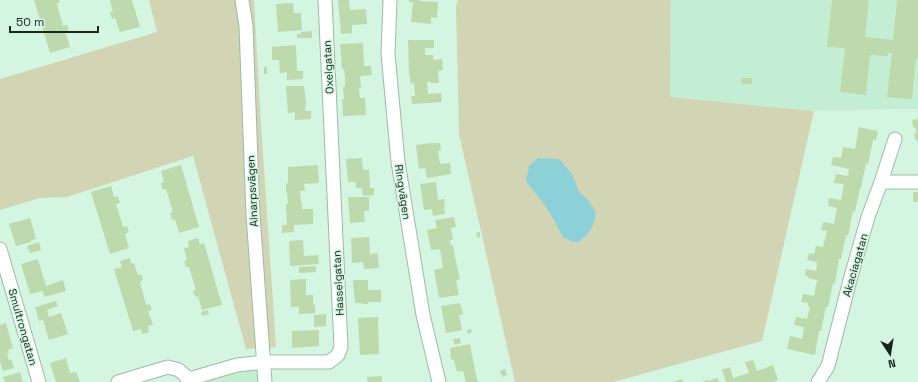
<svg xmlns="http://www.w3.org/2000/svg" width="918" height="382" font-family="'Space Grotesk',sans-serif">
	<rect width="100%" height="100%" fill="#d4f6e0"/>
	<path fill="#c4eed3" d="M671 0H918V109H899L814 111 669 97Z
		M264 362 265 382H187Z"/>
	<path fill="#d1d5b4" d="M149 0H254L261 124 276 347 246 349 193 156 67 197 40 198 0 210V79L157 32Z
		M458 0H671L670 97 814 111 762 341 613 382H515L459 134 456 6Z"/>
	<path fill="#8cd1d7" d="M538 158 559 159 572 174 579 192 588 200 596 212C593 227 591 233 578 242L571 241 563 237 550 213 541 200 526 181 529 166Z"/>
	<path fill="#bcdaac" d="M34 0H59L60 2 57 4 63 26 67 25 69 32 66 33 70 47 50 53Z
		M110 0H132L140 27 120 32 115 18 112 19 111 16 110 12H113Z
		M338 0H349L350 10 366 9 367 24 352 25V33L341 34Z
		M409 0H420V1L438 2 437 18 431 17V24L411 22 413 2H409Z
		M832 0H869L865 37 893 40 897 0H918V59H916L912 99 887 97 892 53H888V56L870 55 866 95 840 92 845 48 827 47Z
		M293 3 294 13H301L302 30 278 32 276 4Z
		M312 31V38H297V34H301V32Z
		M408 40H434V48H425V55H433V60L442 59 443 70 438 71 439 83H431V82H427L428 94 441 93 442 102 412 104 411 96H415L414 83 411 84 409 73Z
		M363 43 364 66H371L372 75 360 76 361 88H359L360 98H365L366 115 343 116 342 99H344L343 87H345V77L344 69H342L340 44Z
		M296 45 297 71H303V79L287 80V72L280 73 279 60H272V47Z
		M264 67H267V74H264Z
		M741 78H752V84H741Z
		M286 86H304L306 102 305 111H311V119L295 120V112L288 113Z
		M918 119V141L915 139 914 134 916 133V129L913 127 912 120Z
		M859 127 878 131 876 140H873L868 164 866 163 861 188H860L855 212 853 211 848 236 846 235 841 259H839L835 283H833L828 307H826L821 331H819L815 355 787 349 790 336 802 339 804 327 794 325 796 317 807 319 810 307 808 306V303L801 302 803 294 814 296 817 280 808 278V276H805L806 269 816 271 817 262 807 260 809 253 814 254 816 246 823 247 827 231 821 230 823 222 834 224 837 208 828 206 829 198 841 200 844 184 834 183 836 174 848 176 849 169 831 165 833 157 841 158 843 147 855 149Z
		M431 143H440L441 151H438L440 164 450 163 451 174 427 178 425 168 419 169 416 145Z
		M362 158 363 170H369L370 188H374V195L363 196 362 188H356V182H348L346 159Z
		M181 165 199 227 179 233 175 219 172 220 171 216 170 213 173 212 166 189 163 190 162 187 161 183 164 182 161 171Z
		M318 165 319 183 304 184 305 191H300L301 203H302V209H313V224L294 225V232L282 233V225H287L286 204H288L287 192H286V184L288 183V167Z
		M436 182 438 200 444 199 445 207H444L445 214 433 216 432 209 424 210 420 184Z
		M111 186 114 197 118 196 119 200 120 203 116 204 123 227 127 226 129 232 125 234 129 248 110 254 91 192Z
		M913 192H918V202H913Z
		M348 197H369V211H364L365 222 350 223Z
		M454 217 456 227 451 228 453 240H450L451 246 453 245 457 267 459 274 460 279 456 280 459 295 439 298 434 270 443 268 440 249 431 250 427 230 437 228 435 220Z
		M30 218 36 239 31 240V242L16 246 9 224Z
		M480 232V237L477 238 476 233Z
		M369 237 370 254 377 253 378 255 379 268 364 269 363 262 352 263 351 238Z
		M198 238 200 244 204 243 222 305 202 310 198 296 195 297 193 290H196L189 267H186L184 261 187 260 184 248 189 247 188 241Z
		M303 240 304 256 318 255 319 264 290 266 289 241Z
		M39 242 41 250 30 253 27 246Z
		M130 258 131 264 134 263 138 275 141 274 143 280 140 282 146 305 150 304 152 310 148 311 153 325 148 326 149 332 142 334 141 329 133 331 114 269 122 267 120 261Z
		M38 259 46 286 63 280 66 291 44 297 43 291 30 294 21 264Z
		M316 266V272L299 273V267Z
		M306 279V295H313V305L315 304V313L299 314V307H291L290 280Z
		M353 280H368V290H381V302H368V304H363L362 303H355Z
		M56 301 58 306 47 310 49 317 61 313 68 334 49 340 43 320 39 321 35 307Z
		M460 303 463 314 459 315 462 330 446 333 441 306Z
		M208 310 209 314 202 316 201 312Z
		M326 314V326L314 327V315Z
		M378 317 379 354 360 355 358 318Z
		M6 323 13 348 8 350 9 353 7 354 9 360 11 359 14 368 3 371 0 362V325Z
		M471 329 472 332 468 334 467 330Z
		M319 330V346L292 348V331Z
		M460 338 461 343 455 345 453 339Z
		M470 344 476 375 478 382H466L463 371 457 372 454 360H452L450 355 451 354 450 348Z
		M66 358 70 373 76 372 80 382H56L50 363Z
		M753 360 757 371 773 365 778 380 773 382H726L722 370 730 367 733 378 749 373 745 362Z
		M505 369 507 375 502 377 500 371Z
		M20 372 23 382H5L3 377Z
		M382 376V382H368L367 377Z
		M718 378 719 382H702L708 380V381Z
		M682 379 683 382H672Z"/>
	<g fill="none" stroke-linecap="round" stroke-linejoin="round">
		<defs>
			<path id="minor" d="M242 0 246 26 253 215 265 382
				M390 0 388 54 398 162 423 315 439 382
				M881 182 895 139
				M0 249 39 382
				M118 382 168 367 179 370 189 379
				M187 382 189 379 237 365 264 362H329L338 355 341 347 325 0
				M818 382 828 366 850 280 868 217 881 182H918"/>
		</defs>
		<use href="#minor" stroke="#9bbba7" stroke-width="15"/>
		<use href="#minor" stroke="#fff" stroke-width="13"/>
	</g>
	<g text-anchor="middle" stroke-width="3" stroke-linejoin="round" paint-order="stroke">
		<g font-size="11" fill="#19261e" stroke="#d4f6e0">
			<text transform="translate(328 67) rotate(-93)" y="4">Oxelgatan</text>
			<text transform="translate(252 191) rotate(-93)" y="4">Alnarpsvägen</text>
			<text transform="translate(403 192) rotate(81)" y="4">Ringvägen</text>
			<text transform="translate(855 265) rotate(-74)" y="4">Akaciagatan</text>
			<text transform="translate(338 283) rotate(-93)" y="4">Hasselgatan</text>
			<text transform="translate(23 327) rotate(74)" y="4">Smultrongatan</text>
		</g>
	</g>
	<g transform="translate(890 354) rotate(168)" stroke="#d4f6e0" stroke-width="3" paint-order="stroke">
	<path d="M0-3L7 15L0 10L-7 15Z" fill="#19261e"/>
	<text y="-6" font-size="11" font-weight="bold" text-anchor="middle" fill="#19261e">N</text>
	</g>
	<path d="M10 26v6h88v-6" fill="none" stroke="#19261e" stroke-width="2"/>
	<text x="16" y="26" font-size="12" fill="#19261e" stroke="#d4f6e0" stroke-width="3" paint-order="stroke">50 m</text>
</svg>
